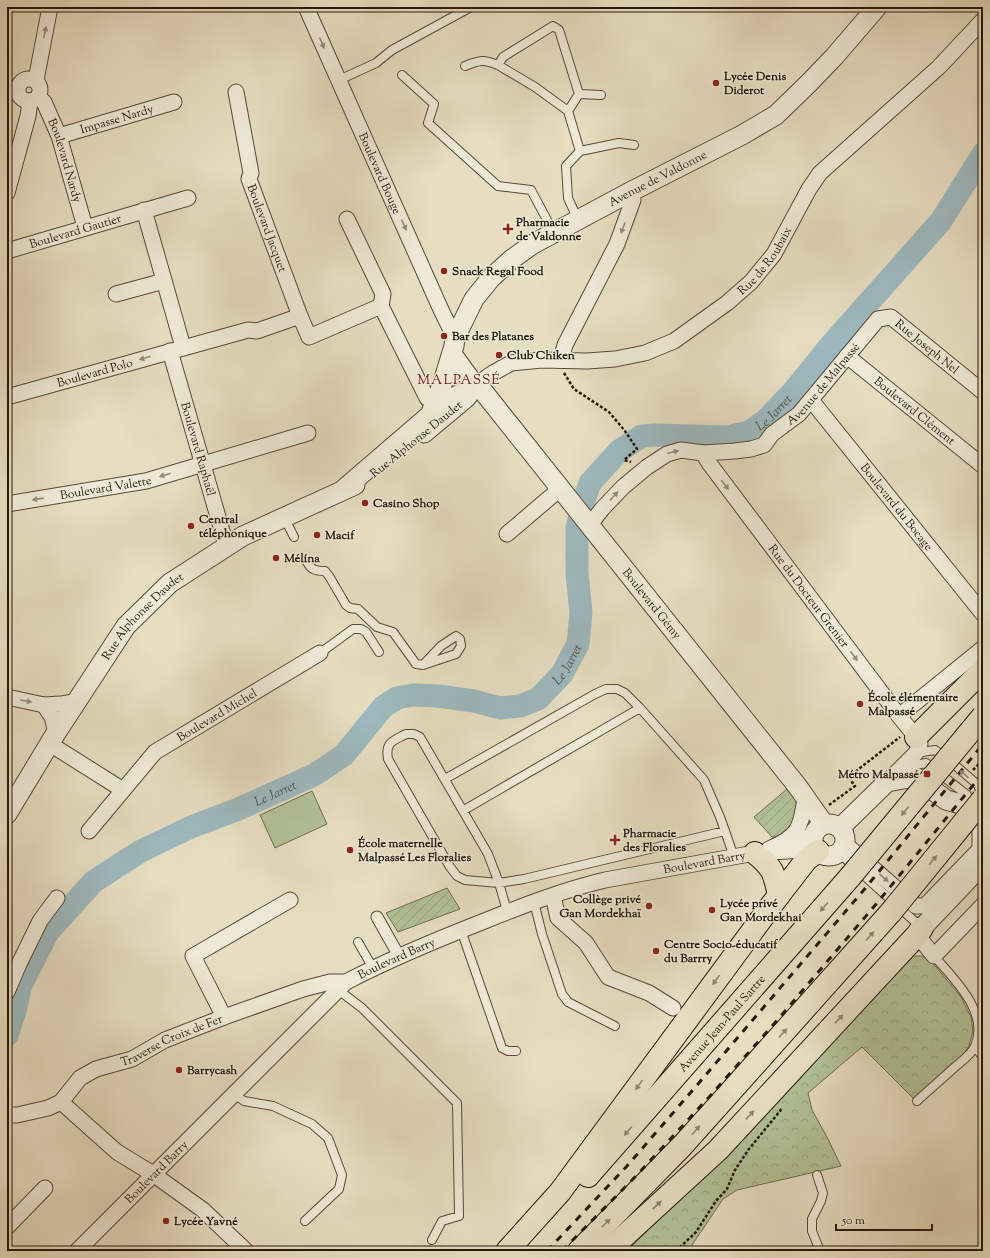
<svg xmlns="http://www.w3.org/2000/svg" width="990" height="1258" font-family="'Sorts Mill Goudy',serif">
	<defs>
		<pattern id="park-crowns" width="20" height="18" patternUnits="userSpaceOnUse"><rect width="20" height="18" fill="#b1c297"/><path d="M2 6a3 3 0 1 1 6 0M12 15a3 3 0 1 1 6 0" fill="none" stroke="#98a681"/></pattern>
		<pattern id="garden-furrows" width="10" height="10" patternUnits="userSpaceOnUse"><rect width="10" height="10" fill="#b1c297"/><path d="M-1 1l2-2M0 10L10 0M9 11l2-2" fill="none" stroke="#98a681"/></pattern>
	</defs>
	<rect width="100%" height="100%" fill="#e7dec1"/>
	<filter id="stains"><feTurbulence type="fractalNoise" baseFrequency=".005" numOctaves="4"/><feColorMatrix values="0 0 0 0 .2 0 0 0 0 .09 0 0 0 0 .02 0 0 0 .5 -.17"/></filter>
	<radialGradient id="worn" r=".72"><stop offset=".6" stop-color="#630" stop-opacity="0"/><stop offset="1" stop-color="#630" stop-opacity=".3"/></radialGradient>
	<path fill="url(#park-crowns)" stroke="#6b6c50" d="M913 956H922L932 962 961 997 971 1017 973 1031 969 1046 963 1055 914 1099 862 1047 808 1093 812 1110 827 1137 841 1166 737 1190 723 1199 688 1251H627L734 1145Z"/>
	<path fill="url(#garden-furrows)" stroke="#6b6c50" d="M787 789C791 793 795 796 796 802 799 813 791 829 781 835 779 837 774 837 772 837L754 817Z
		M447 888 460 909 398 932 386 913Z"/>
	<path fill="#b1c297" stroke="#6b6c50" d="M312 791 327 824 275 848 260 815Z"/>
	<g fill="none" stroke-linecap="round" stroke-linejoin="round">
		<path stroke="#9db9bf" stroke-width="23" id="s1" d="M7 1035 15 1011 21 985 48 932 93 882 141 851 191 827 236 810 314 775 344 755 383 707 397 698 413 695 438 696 474 701 500 708 520 706 538 699 562 674 578 644 581 613 577 573V528L584 500 590 483 619 451 642 436 655 435 727 437 749 432 765 421 792 393 830 346 941 221 983 154"/>
		<defs>
			<path id="service" d="M465 66C480 60 483 59 498 65
				M402 75 434 104 428 123 498 186 531 190 554 233
				M339 80 376 63 392 50 471 7
				M579 94 601 95
				M568 111 535 87 498 65 503 57 553 26 559 30 579 94 568 111 580 151 566 166 568 198 578 220
				M580 151 619 143 634 145
				M284 517 294 537
				M307 562C311 570 316 571 325 571L329 576 346 605 350 608 358 609 377 627 393 632 416 664 423 665 456 654 461 646 460 639 456 636 441 646 423 665
				M320 653 353 629H361L366 632 379 652
				M406 734H414L420 737 488 854 499 883 465 880 457 876 450 867 388 759C385 742 393 741 406 734Z
				M916 753 935 750 950 761 978 785 983 799
				M904 767 926 763 967 795 972 806
				M445 779 595 694 606 689H617L625 693 640 708 704 780 720 817 725 831
				M464 810 640 708
				M838 852 922 928
				M534 902 542 934 562 994 568 1002 615 1026
				M507 911 499 883 524 879 725 831 734 857
				M461 930 502 1048 508 1051H516
				M358 942 373 968
				M337 989 362 1008 457 1103 459 1216 442 1221 432 1240
				M975 1047 983 1057
				M234 1094 244 1101 273 1106 312 1124 328 1138 342 1175 339 1189 305 1221
				M917 1101C930 1089 943 1078 956 1066 962 1061 972 1054 975 1046 990 1013 954 979 934 956
				M817 1175 823 1193 821 1201 812 1219V1231L820 1251"/>
			<path id="pedestrian" d="M377 917 399 956"/>
			<g id="minor">
				<path id="s2" d="M306 7 442 312 455 338"/>
				<circle cx="29" cy="90" r="11"/>
				<path d="M36 80 50 7"/>
				<path id="s3" d="M236 92 251 173 249 179 300 316"/>
				<path id="s4" d="M38 97 44 102 59 136 85 227"/>
				<path id="s5" d="M59 136 174 102"/>
				<path d="M7 193 28 116 30 101"/>
				<path d="M144 210 183 347"/>
				<path d="M347 219 383 294 381 306"/>
				<path id="s6" d="M7 251 188 198"/>
				<path d="M116 294 164 281"/>
				<path id="s7" d="M170 351 227 548"/>
				<path id="s8" d="M847 356 983 466"/>
				<path d="M561 360 565 345 617 244 633 200 632 191"/>
				<path id="s9" d="M7 397 248 330 257 331 300 316 309 337 381 306 427 398 437 400 445 399 477 384 493 373 511 363 542 360 587 361 615 359 645 353 674 341 727 303 751 282 774 254 809 189 820 173 939 67 983 20"/>
				<path id="s10" d="M811 400 983 614"/>
				<path id="s11" d="M703 453 709 463 899 716 916 737 920 744 916 753 887 782"/>
				<path id="s12" d="M7 504 146 481 308 433"/>
				<path id="s13" d="M589 526 602 509 623 487 647 467 667 454 681 450 703 453 735 451 751 449 764 445 772 434 799 414 878 319 891 317 983 392"/>
				<path d="M507 534 561 488"/>
				<path d="M7 697 44 705 61 704 77 701"/>
				<path d="M44 705 52 717 56 733"/>
				<path d="M899 716 983 648"/>
				<path d="M50 744 123 790"/>
				<path id="s14" d="M89 831 155 752 320 653"/>
				<path d="M785 843 813 836"/>
				<path d="M844 843 916 906H925L983 846"/>
				<path d="M769 849C798 837 801 828 805 798"/>
				<path d="M553 896 558 918 586 943 608 977 649 993 673 1008"/>
				<path d="M917 935 934 956 983 905"/>
				<path d="M7 992 19 964 40 921 57 898"/>
				<path d="M224 1017 193 956 290 900"/>
				<path d="M61 1102 117 1152 153 1174 203 1210 246 1251"/>
				<path id="s15" d="M7 1115H17L48 1108 61 1102 80 1078 96 1069 132 1059 165 1040 224 1017 303 989 330 982H346"/>
				<path d="M7 1227 45 1188"/>
				<path id="s16" d="M77 1251 346 982C390 959 436 940 482 922 522 906 563 890 605 880L755 853 805 850 815 846"/>
			</g>
			<g id="tertiary">
				<path id="s17" d="M452 354 471 380 477 384 486 395 798 787 824 824"/>
				<path d="M424 433 466 398 477 384"/>
				<path id="s18" d="M344 489 430 415 442 385 454 346 455 338 474 299 491 278 512 259 533 244 632 191 742 135 776 115 809 83 834 57 877 7"/>
				<path id="s19" d="M7 814 56 733 126 626 170 583 243 536 355 485"/>
				<circle cx="829" cy="840" r="16"/>
				<path d="M840 828 887 782 915 777 946 800 972 807 982 814V847L977 870 922 928"/>
			</g>
			<g id="trunk">
				<path d="M916 737 983 670"/>
				<path d="M755 853C773 868 774 872 779 895"/>
				<path id="s20" d="M588 1176 850 877"/>
				<path d="M507 1251 560 1192 779 895 807 859 818 851"/>
				<path d="M579 1251 682 1146 891 912"/>
				<path d="M608 1251 718 1150 917 935 922 928"/>
			</g>
		</defs>
		<use href="#service" stroke="#564938" stroke-width="10"/>
		<use href="#pedestrian" stroke="#564938" stroke-width="13"/>
		<use href="#minor" stroke="#564938" stroke-width="17"/>
		<use href="#tertiary" stroke="#564938" stroke-width="21"/>
		<use href="#trunk" stroke="#25170a" stroke-width="24"/>
		<path stroke="#25170a" stroke-width="2.5" stroke-dasharray="3 2" stroke-linecap="butt" d="M564 373 574 389 609 412 625 431 637 449 624 460 631 462
			M973 770 983 760
			M829 805 855 786 852 782 851 775 900 737
			M676 1251 696 1232 716 1201 727 1189 735 1170 749 1149 780 1111 782 1108"/>
		<use href="#service" stroke="#efead7" stroke-width="8"/>
		<use href="#pedestrian" stroke="#efead7" stroke-width="11"/>
		<use href="#minor" stroke="#efead7" stroke-width="15"/>
		<use href="#tertiary" stroke="#efead7" stroke-width="19"/>
		<use href="#trunk" stroke="#e7dec1" stroke-width="22"/>
		<path stroke="#25170a" stroke-width="3" stroke-dasharray="7 7" stroke-linecap="butt" d="M547 1251 627 1166 698 1084 863 891 983 744
			M562 1251 636 1176 711 1095 780 1017 877 903 983 773"/>
		<defs>
			<path id="trunk-bridge" d="M850 877 983 716
				M891 912 983 799"/>
		</defs>
		<use href="#trunk-bridge" stroke="#25170a" stroke-width="24" stroke-linecap="butt"/>
		<use href="#trunk-bridge" stroke="#e7dec1" stroke-width="22"/>
	</g>
	<defs><path id="oneway-solid" d="M-6-.8H1V-3.2L6.5 0L1 3.2V.8H-6Z"/></defs>
	<g fill="#948b7b">
		<use href="#oneway-solid" transform="translate(45 32) rotate(-78)"/>
		<use href="#oneway-solid" transform="translate(322 43) rotate(66)"/>
		<use href="#oneway-solid" transform="translate(404 225) rotate(66)"/>
		<use href="#oneway-solid" transform="translate(623 228) rotate(111)"/>
		<use href="#oneway-solid" transform="translate(145 358) rotate(164)"/>
		<use href="#oneway-solid" transform="translate(673 452) rotate(-14)"/>
		<use href="#oneway-solid" transform="translate(165 475) rotate(164)"/>
		<use href="#oneway-solid" transform="translate(725 485) rotate(53)"/>
		<use href="#oneway-solid" transform="translate(614 496) rotate(-47)"/>
		<use href="#oneway-solid" transform="translate(38 499) rotate(171)"/>
		<use href="#oneway-solid" transform="translate(854 656) rotate(53)"/>
		<use href="#oneway-solid" transform="translate(26 701) rotate(12)"/>
		<use href="#oneway-solid" transform="translate(964 774) rotate(-139)"/>
		<use href="#oneway-solid" transform="translate(884 878) rotate(41)"/>
	</g>
	<g fill="#90846f">
		<use href="#oneway-solid" transform="translate(905 811) rotate(130)"/>
		<use href="#oneway-solid" transform="translate(933 860) rotate(-51)"/>
		<use href="#oneway-solid" transform="translate(824 907) rotate(131)"/>
		<use href="#oneway-solid" transform="translate(870 936) rotate(-48)"/>
		<use href="#oneway-solid" transform="translate(716 980) rotate(126)"/>
		<use href="#oneway-solid" transform="translate(839 1019) rotate(-47)"/>
		<use href="#oneway-solid" transform="translate(783 1033) rotate(-48)"/>
		<use href="#oneway-solid" transform="translate(639 1085) rotate(126)"/>
		<use href="#oneway-solid" transform="translate(750 1115) rotate(-47)"/>
		<use href="#oneway-solid" transform="translate(696 1130) rotate(-48)"/>
		<use href="#oneway-solid" transform="translate(628 1131) rotate(131)"/>
		<use href="#oneway-solid" transform="translate(657 1205) rotate(-43)"/>
		<use href="#oneway-solid" transform="translate(606 1223) rotate(-45)"/>
	</g>
	<g fill="#8f2418" stroke="#efead7" stroke-width="1.5">
		<circle cx="716" cy="83" r="4"/>
		<path d="M506 223h4v4h4v4h-4v4h-4v-4h-4v-4h4z"/>
		<circle cx="444" cy="271" r="4"/>
		<circle cx="444" cy="336" r="4"/>
		<circle cx="499" cy="355" r="4"/>
		<circle cx="365" cy="503" r="4"/>
		<circle cx="191" cy="526" r="4"/>
		<circle cx="317" cy="535" r="4"/>
		<circle cx="276" cy="558" r="4"/>
		<circle cx="860" cy="704" r="4"/>
		<rect x="923" y="770" width="8" height="8" rx="2"/>
		<path d="M613 834h4v4h4v4h-4v4h-4v-4h-4v-4h4z"/>
		<circle cx="350" cy="850" r="4"/>
		<circle cx="649" cy="906" r="4"/>
		<circle cx="712" cy="910" r="4"/>
		<circle cx="656" cy="951" r="4"/>
		<circle cx="179" cy="1070" r="4"/>
		<circle cx="166" cy="1221" r="4"/>
	</g>
	<g text-anchor="middle" stroke-width="3" stroke-linejoin="round" paint-order="stroke">
		<g font-size="12" font-weight="bold" fill="#25170a" stroke="#efead7" text-anchor="start">
			<text x="724" y="80">Lycée Denis<tspan x="724" dy="14">Diderot</tspan></text>
			<text x="516" y="226">Pharmacie<tspan x="516" dy="14">de Valdonne</tspan></text>
			<text x="452" y="275">Snack Regal Food</text>
			<text x="452" y="340">Bar des Platanes</text>
			<text x="507" y="359">Club Chiken</text>
			<text x="373" y="507">Casino Shop</text>
			<text x="199" y="523">Central<tspan x="199" dy="14">téléphonique</tspan></text>
			<text x="325" y="539">Macif</text>
			<text x="284" y="562">Mélína</text>
			<text x="868" y="701">École élémentaire<tspan x="868" dy="14">Malpassé</tspan></text>
			<text x="919" y="778" text-anchor="end">Métro Malpassé</text>
			<text x="623" y="837">Pharmacie<tspan x="623" dy="14">des Floralies</tspan></text>
			<text x="358" y="847">École maternelle<tspan x="358" dy="14">Malpassé Les Floralies</tspan></text>
			<text x="641" y="903" text-anchor="end">Collège privé<tspan x="641" dy="14">Gan Mordekhaï</tspan></text>
			<text x="720" y="907">Lycée privé<tspan x="720" dy="14">Gan Mordekhai</tspan></text>
			<text x="664" y="948">Centre Socio-éducatif<tspan x="664" dy="14">du Barrry</tspan></text>
			<text x="187" y="1074">Barrycash</text>
			<text x="174" y="1225">Lycée Yavné</text>
		</g>
		<g font-size="12" fill="#25170a" stroke="#efead7">
			<text dy="4" stroke="none"><textPath href="#s5" startOffset="60">Impasse Nardy</textPath></text>
			<text dy="4" stroke="none"><textPath href="#s4" startOffset="70">Boulevard Nardy</textPath></text>
			<text dy="4" stroke="none"><textPath href="#s2" startOffset="182">Boulevard Bouge</textPath></text>
			<text dy="4" stroke="none"><textPath href="#s18" startOffset="460">Avenue de Valdonne</textPath></text>
			<text dy="4" stroke="none"><textPath href="#s3" startOffset="141">Boulevard Jacquet</textPath></text>
			<text dy="4" stroke="none"><textPath href="#s6" startOffset="71">Boulevard Gautier</textPath></text>
			<text dy="4" stroke="none"><textPath href="#s9" startOffset="891">Rue de Roubaix</textPath></text>
			<text dy="4" stroke="none"><textPath href="#s13" startOffset="436">Rue Joseph Nel</textPath></text>
			<text dy="4" stroke="none"><textPath href="#s9" startOffset="91">Boulevard Polo</textPath></text>
			<text dy="4" stroke="none"><textPath href="#s13" startOffset="291">Avenue de Malpassé</textPath></text>
			<text dy="4" stroke="none"><textPath href="#s8" startOffset="87">Boulevard Clément</textPath></text>
			<text transform="translate(416 439) rotate(-39)" y="4">Rue Alphonse Daudet</text>
			<text dy="4" stroke="none"><textPath href="#s7" startOffset="102">Boulevard Raphaël</textPath></text>
			<text dy="4" stroke="none"><textPath href="#s12" startOffset="100">Boulevard Valette</textPath></text>
			<text dy="4" stroke="none"><textPath href="#s10" startOffset="137">Boulevard du Bocage</textPath></text>
			<text dy="4" stroke="none"><textPath href="#s11" startOffset="178">Rue du Docteur Grenier</textPath></text>
			<text dy="4" stroke="none"><textPath href="#s17" startOffset="320">Boulevard Gémy</textPath></text>
			<text dy="4" stroke="none"><textPath href="#s19" startOffset="241">Rue Alphonse Daudet</textPath></text>
			<text dy="4" stroke="none"><textPath href="#s14" startOffset="175">Boulevard Michel</textPath></text>
			<text dy="4" stroke="none"><textPath href="#s16" startOffset="760">Boulevard Barry</textPath></text>
			<text dy="4" stroke="none"><textPath href="#s16" startOffset="436">Boulevard Barry</textPath></text>
			<text dy="4" stroke="none"><textPath href="#s20" startOffset="203">Avenue Jean-Paul Sartre</textPath></text>
			<text dy="4" stroke="none"><textPath href="#s15" startOffset="186">Traverse Croix de Fer</textPath></text>
			<text dy="4" stroke="none"><textPath href="#s16" startOffset="112">Boulevard Barry</textPath></text>
		</g>
		<g font-size="13" font-style="italic" fill="#4f5049" stroke="#efead7">
			<text dy="5" stroke="none"><textPath href="#s1" startOffset="1125">Le Jarret</textPath></text>
			<text dy="5" stroke="none"><textPath href="#s1" startOffset="729">Le Jarret</textPath></text>
			<text dy="5" stroke="none"><textPath href="#s1" startOffset="382">Le Jarret</textPath></text>
		</g>
		<g font-size="14" letter-spacing="1" fill="#7a1f14" stroke="#efead7">
			<text x="459" y="384">MALPASSÉ</text>
		</g>
	</g>
	<rect width="990" height="1258" fill="none" stroke="#e7dec1" stroke-width="24"/>
	<rect x="8" y="8" width="974" height="1242" fill="none" stroke="#25170a" stroke-width="2"/>
	<rect x="12" y="12" width="966" height="1234" fill="none" stroke="#25170a"/>
	<path d="M836 1224v6h96v-6" fill="none" stroke="#25170a" stroke-width="2"/>
	<text x="842" y="1224" font-size="12" fill="#25170a" stroke="#efead7" stroke-width="3" paint-order="stroke">50 m</text>
	<rect width="100%" height="100%" filter="url(#stains)"/>
	<rect width="100%" height="100%" fill="url(#worn)"/>
</svg>
